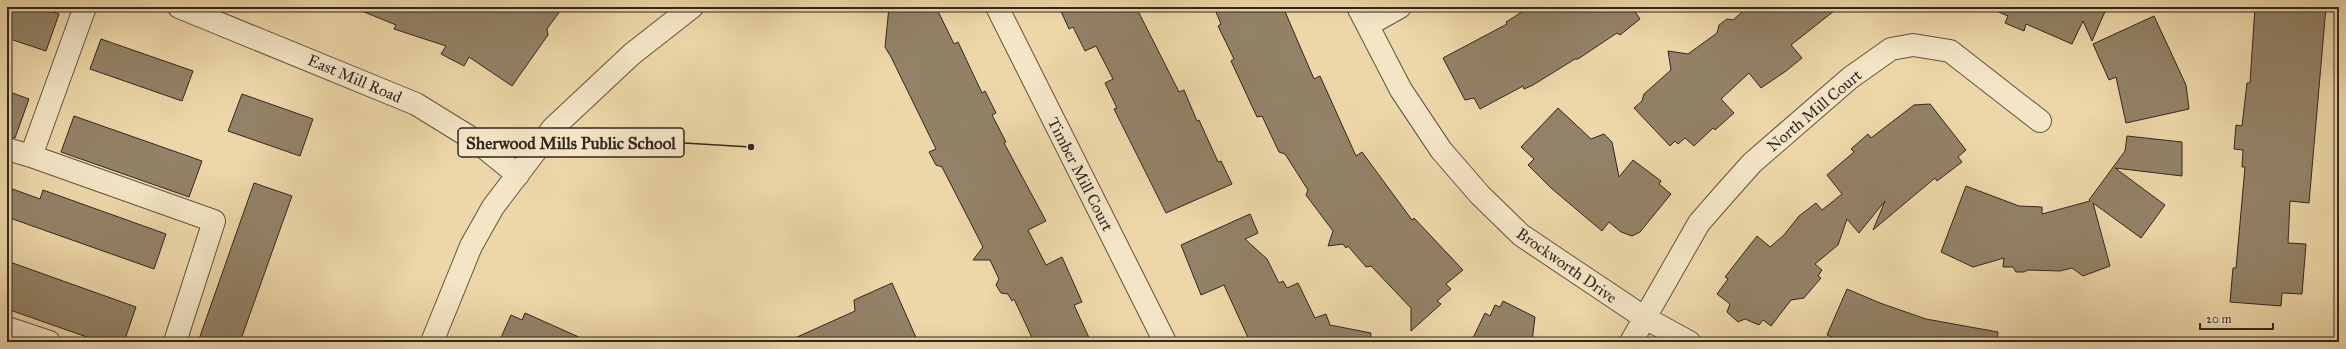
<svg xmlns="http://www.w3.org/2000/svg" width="2346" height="349" font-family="'IM FELL Great Primer',serif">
	<rect width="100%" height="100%" fill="#edd7a8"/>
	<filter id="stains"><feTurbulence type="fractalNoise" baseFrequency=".005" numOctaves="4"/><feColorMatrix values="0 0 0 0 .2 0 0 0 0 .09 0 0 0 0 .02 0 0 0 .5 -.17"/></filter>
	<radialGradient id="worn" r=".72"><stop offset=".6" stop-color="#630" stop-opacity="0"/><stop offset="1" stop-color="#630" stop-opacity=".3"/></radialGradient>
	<path fill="#938267" stroke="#322620" d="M7 7H40L59 14 46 51 7 38Z
		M352 7H563L547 29 548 35 512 86 469 57 464 66 441 54 446 46 394 29 396 25Z
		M889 7H936L954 44 958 42 982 93 985 91 996 113 992 115 1006 142 1004 143 1046 221 1028 230 1046 265 1062 257 1082 302 1074 305 1091 342H1034L1014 299 1012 301 1008 294 1001 293 996 285 999 279 990 260H973L983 247 942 167 936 165 929 152 936 149 891 57 885 47Z
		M1059 7H1136L1179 92 1184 90 1197 121 1199 120 1218 162 1221 161 1232 184 1166 213 1114 109 1117 108 1105 83 1113 79 1096 46 1085 51 1073 27 1069 29Z
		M1227 7H1283L1314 79 1320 76 1356 156 1362 152 1412 220 1414 218 1463 270 1446 284 1451 289 1437 301 1441 304 1411 331V308L1371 266 1366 267 1348 246 1346 248 1343 244 1328 246 1333 231 1306 195 1308 190 1285 154 1279 152 1262 116 1257 117 1231 61 1234 59 1218 26 1221 24 1216 12Z
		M1530 7H1632L1640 19 1620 35 1617 33 1578 59H1575L1533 85 1524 89 1523 86 1480 109 1474 98 1465 100 1443 58 1507 24 1506 22Z
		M1748 7H1839L1791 45 1802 58 1786 71 1761 88 1749 73 1721 99 1734 113 1715 130 1713 128 1694 146 1685 138 1678 144 1675 141 1670 146 1634 108 1642 101 1644 94 1671 70 1668 51 1688 54 1717 33 1719 25 1727 19 1733 20Z
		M1987 7H2107L2092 41 2083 21 2072 44 2026 24 2024 31 2005 23 2008 16Z
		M2255 7H2326L2309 203 2290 201 2288 243 2306 244 2302 294 2282 293 2281 306 2230 302 2233 268H2236L2245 167H2242L2243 150 2234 149 2236 125 2242 126 2247 83H2250Z
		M2154 16 2186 85 2189 109 2126 123 2116 77 2109 80 2093 44Z
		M101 39 193 71 182 101 90 69Z
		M7 91 29 99 15 138 7 137Z
		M242 94 313 119 300 156 228 131Z
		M1930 104 1966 150 1958 157 1962 162 1937 181 1935 178 1873 230 1885 201 1859 233 1847 219 1838 245 1815 264 1822 270 1818 276 1821 278 1804 298 1791 300 1771 326 1763 320 1759 325 1745 319 1738 322 1727 312 1730 304 1717 294 1728 279 1725 277 1757 236 1770 247 1784 235 1799 216 1816 203 1822 210 1842 194 1827 175 1854 152 1851 149 1868 134 1871 138 1914 105Z
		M1558 108 1591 139 1604 134 1612 142 1619 177 1633 160 1661 181 1659 184 1671 194 1640 232 1632 236 1621 232 1609 222 1602 231 1551 188 1528 165 1534 159 1521 147Z
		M74 116 202 161 189 197 61 152Z
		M2127 136 2182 142V176L2115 168 2165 205 2141 238 2093 203 2110 266 2083 276 2072 268 2060 271 2028 270 2024 272H2016L2013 267H2003L2004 258 1973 267 1941 252 1966 186 2019 206 2042 207V214L2090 201 2089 200 2125 151Z
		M254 183 292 196 240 342H198Z
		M7 187 40 199 43 190 166 234 154 269 7 217Z
		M1250 214 1258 233 1245 239 1267 259 1279 283 1283 281 1287 288 1298 283 1315 318 1326 314 1330 325 1371 333 1370 342H1250L1224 285 1201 295 1181 245Z
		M7 261 136 307 124 342H101L7 309Z
		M892 283 918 342H786L855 311 854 300Z
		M1847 289 1880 303 1926 319 1998 332 1997 342H1843L1827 335Z
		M1503 301 1535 317 1532 342H1471L1485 313 1490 316 1495 305 1500 307Z
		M525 313 590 342H499L511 315 522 320Z"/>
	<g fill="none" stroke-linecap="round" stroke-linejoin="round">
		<defs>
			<path id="street" d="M179 7 416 104 476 141 518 175
				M997 7 1165 342
				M1358 7 1401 90 1441 150 1480 195 1521 235 1645 318 1689 342
				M1368 25 1400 7
				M7 149 31 156 85 7
				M31 156 214 221 175 342
				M7 328 49 342
				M432 342 471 246 493 207 553 128 632 54 692 7
				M1631 342 1699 223 1727 191 1752 163 1850 78 1891 49 1913 45 1950 51 2040 121"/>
		</defs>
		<use href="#street" stroke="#615242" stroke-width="24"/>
		<use href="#street" stroke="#f3e5c6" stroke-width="22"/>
	</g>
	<g text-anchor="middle" stroke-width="3" stroke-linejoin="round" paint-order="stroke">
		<g font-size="16" fill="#322620" stroke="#f3e5c6">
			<text transform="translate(355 78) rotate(23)" y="6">East Mill Road</text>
			<text transform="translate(1814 110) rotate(-40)" y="6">North Mill Court</text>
			<text transform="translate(1081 174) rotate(63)" y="6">Timber Mill Court</text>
			<text transform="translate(1567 265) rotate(35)" y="6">Brockworth Drive</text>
		</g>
	</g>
	<path fill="none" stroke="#322620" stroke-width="1.5" d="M751 147L684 143"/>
	<circle fill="#322620" stroke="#f3e5c6" stroke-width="1.5" cx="751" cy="147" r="4"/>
	<rect fill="#f3e5c6" stroke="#322620" stroke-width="1.5" x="458" y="128" width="226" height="29" rx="4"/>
	<g font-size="17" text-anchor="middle" font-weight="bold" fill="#322620">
		<text x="571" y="149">Sherwood Mills Public School</text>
	</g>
	<rect width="2346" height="349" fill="none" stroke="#edd7a8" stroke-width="24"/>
	<rect x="8" y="8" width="2330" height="333" fill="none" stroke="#322620" stroke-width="2"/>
	<rect x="12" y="12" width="2322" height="325" fill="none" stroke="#322620"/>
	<path d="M2200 323v6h73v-6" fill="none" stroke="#322620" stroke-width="2"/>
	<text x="2206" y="323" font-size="12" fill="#322620" stroke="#f3e5c6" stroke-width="3" paint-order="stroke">20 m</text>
	<rect width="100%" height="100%" filter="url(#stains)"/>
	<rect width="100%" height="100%" fill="url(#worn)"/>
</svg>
